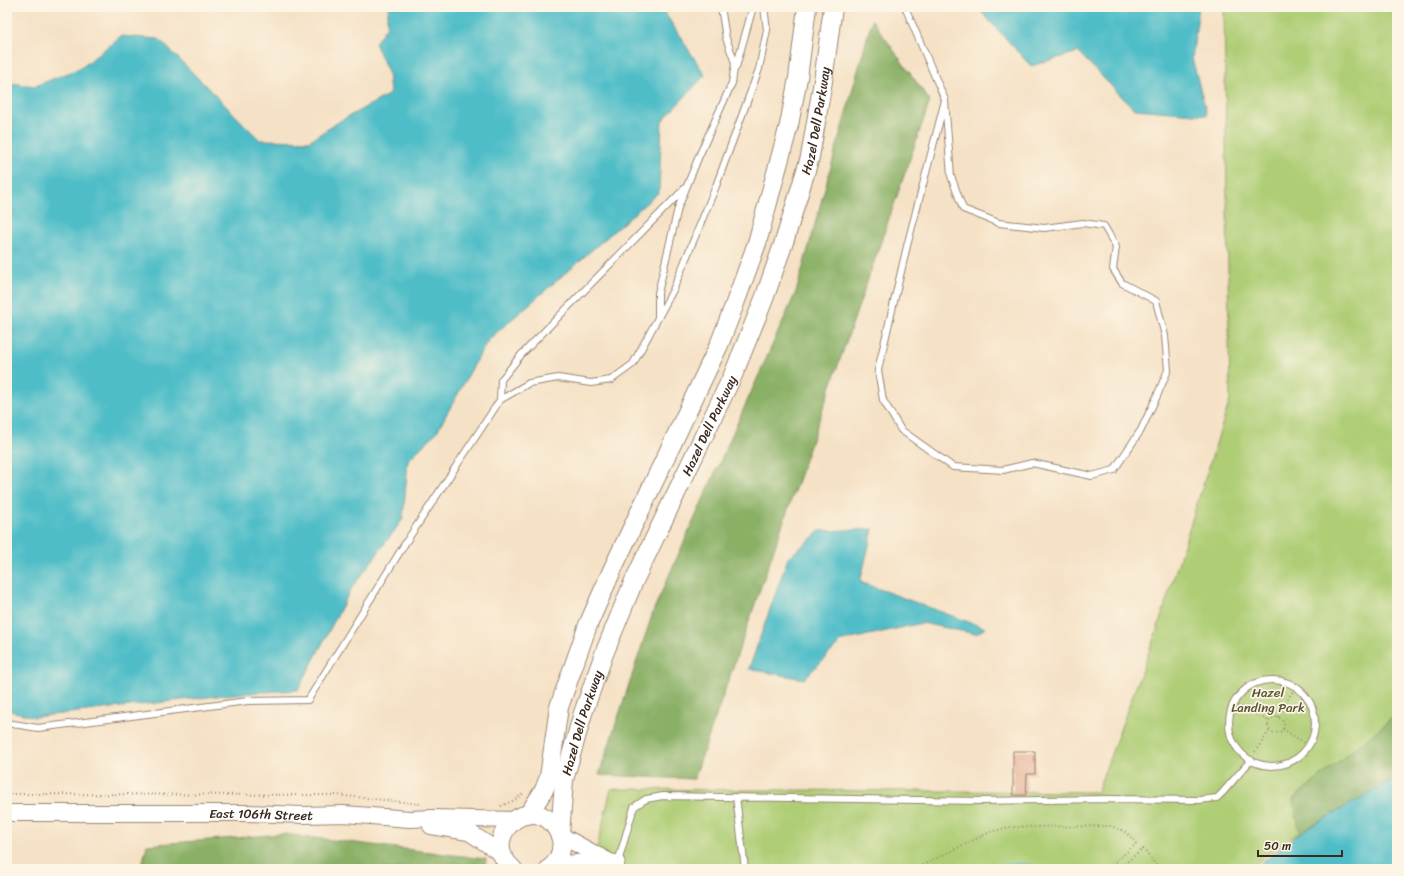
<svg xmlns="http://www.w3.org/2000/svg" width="1404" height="876" font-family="Sriracha,sans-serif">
	<rect width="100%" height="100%" fill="#fcf5e5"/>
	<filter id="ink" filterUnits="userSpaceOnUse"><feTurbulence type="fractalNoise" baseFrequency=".025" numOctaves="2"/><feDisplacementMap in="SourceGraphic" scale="8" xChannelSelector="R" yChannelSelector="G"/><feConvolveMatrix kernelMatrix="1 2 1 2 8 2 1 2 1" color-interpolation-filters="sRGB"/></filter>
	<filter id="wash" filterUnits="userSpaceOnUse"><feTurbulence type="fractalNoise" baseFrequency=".012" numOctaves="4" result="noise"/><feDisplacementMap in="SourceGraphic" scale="16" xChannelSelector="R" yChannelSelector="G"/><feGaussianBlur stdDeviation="0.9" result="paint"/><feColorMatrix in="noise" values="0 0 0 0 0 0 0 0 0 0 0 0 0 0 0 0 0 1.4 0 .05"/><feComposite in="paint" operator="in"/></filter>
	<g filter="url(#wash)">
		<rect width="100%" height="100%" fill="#f5e1c5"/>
		<path fill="#aecd74" stroke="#747c49" d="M1224 7H1397V780L1389 782 1319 819 1268 854 1250 869H592L611 789 1097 792 1157 630 1230 400Z"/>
		<path fill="#8ab066" stroke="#626d42" d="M872 20 930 101 694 779 599 775 654 609 796 292Z
			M1397 714V780L1389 782 1300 833 1293 799Z
			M283 834 486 859 485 869H141L147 845Z"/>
		<path fill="#4fbdc8" stroke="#457473" d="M389 7H661L705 75 662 121 659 192 488 340 436 433 408 460 403 519 351 589 298 690 234 694 34 717 7 710V87L10 83 35 86 81 68 121 36 159 39 260 140 309 141 340 121 390 94 388 72 375 43 387 26V17Z
			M977 7H1199L1192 58 1207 115 1134 109 1078 52 1031 66Z
			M873 529 860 582 985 628 976 634 922 623 842 641 804 679 749 669 788 558 820 531Z
			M1397 780V861L1388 869H1254L1300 833 1389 782Z"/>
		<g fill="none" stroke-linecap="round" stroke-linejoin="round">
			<path stroke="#4fbdc8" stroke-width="3.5" d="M996 869C1009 862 1027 864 1041 869"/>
		</g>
		<g id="blocks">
			<path fill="#e0a286" d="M1013 751H1035V774H1027L1026 795H1013Z"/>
		</g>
	</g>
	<g filter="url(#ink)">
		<use href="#blocks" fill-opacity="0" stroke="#988672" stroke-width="1"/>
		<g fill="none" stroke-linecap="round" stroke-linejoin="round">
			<defs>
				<path id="service" d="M905 7 945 100 951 176 963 209 999 223 1044 228 1083 223 1104 226 1116 247 1113 269 1122 283 1156 301 1165 336 1168 370 1157 396 1141 430 1114 470 1092 476 1032 463 1003 470 953 467 901 430 883 400 878 370 907 246 945 100
					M736 67 753 7
					M658 316V293L678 208 699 156 732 83 735 63 726 38 721 7
					M500 400 501 380 521 355 685 188
					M1229 723a43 43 0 1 1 86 0a43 43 0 1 1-86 0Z
					M7 723 38 728 248 701 308 700 406 542 500 400 529 383 558 378 591 383 611 380 633 364 673 290 716 186 759 69 767 30 764 7
					M736 797 745 869
					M618 862 634 807 646 799 663 796 983 801 1108 799 1199 800 1217 798 1223 792 1251 760"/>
				<path id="minor" d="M606 860 618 862 617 869"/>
				<g id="tertiary">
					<path id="s1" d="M7 813H247L303 815 344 814 410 819 433 818 514 820"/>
					<path d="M431 826 469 832 502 854"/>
					<path d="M560 835 606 860"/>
					<path d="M551 868 566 864 606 860"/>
				</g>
				<g id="secondary">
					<path d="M528 815 544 790 549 777 559 707 588 625 613 568 719 345 734 306 757 243 789 125 798 78 807 7"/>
					<path id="s2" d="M560 835 564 780 583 713 604 654 633 583 733 375 764 299 785 239 810 157 823 81 833 7"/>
					<path d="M513 869C479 841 523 797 550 821 555 826 559 832 561 839 563 851 558 862 549 869"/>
				</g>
			</defs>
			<use href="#service" stroke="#988672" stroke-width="8"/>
			<use href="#minor" stroke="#988672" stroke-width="15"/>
			<use href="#tertiary" stroke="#988672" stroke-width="18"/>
			<use href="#secondary" stroke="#988672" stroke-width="20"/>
			<path stroke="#988672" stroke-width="2" stroke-dasharray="1 3" stroke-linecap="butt" d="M1234 704 1269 721
				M1268 725a8 8 0 1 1 16 0a8 8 0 1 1-16 0Z
				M1278 717 1295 687
				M1283 729 1309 746
				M1255 752 1270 730
				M7 794 336 795 421 804
				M501 806 515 800 525 792
				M915 869 990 832 1009 827 1110 826 1124 831 1134 840 1136 844 1107 869
				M1118 869 1143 849 1159 869"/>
			<use href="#service" stroke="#fff" stroke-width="6"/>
			<use href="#minor" stroke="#fff" stroke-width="13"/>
			<use href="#tertiary" stroke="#fff" stroke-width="16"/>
			<use href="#secondary" stroke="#fff" stroke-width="18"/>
		</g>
	</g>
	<g text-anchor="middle" stroke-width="3.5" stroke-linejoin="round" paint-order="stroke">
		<g font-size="13" fill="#3b2a1e" stroke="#fcf5e5">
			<text dy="5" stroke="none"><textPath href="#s2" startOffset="763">Hazel Dell Parkway</textPath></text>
			<text dy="5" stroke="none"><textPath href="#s2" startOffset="439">Hazel Dell Parkway</textPath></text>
			<text dy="5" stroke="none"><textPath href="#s2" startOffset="115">Hazel Dell Parkway</textPath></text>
			<text dy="5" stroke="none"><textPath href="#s1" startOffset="254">East 106th Street</textPath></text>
		</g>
		<g font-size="13" fill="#585334" stroke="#fcf5e5">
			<text x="1268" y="697">Hazel<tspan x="1268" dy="15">Landing Park</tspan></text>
		</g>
	</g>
	<rect width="1404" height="876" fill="none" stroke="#fcf5e5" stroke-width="24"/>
	<path d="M1258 850v6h84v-6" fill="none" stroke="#3b2a1e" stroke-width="2"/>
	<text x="1264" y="850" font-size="12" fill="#3b2a1e" stroke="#fcf5e5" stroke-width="3" paint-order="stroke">50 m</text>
</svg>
